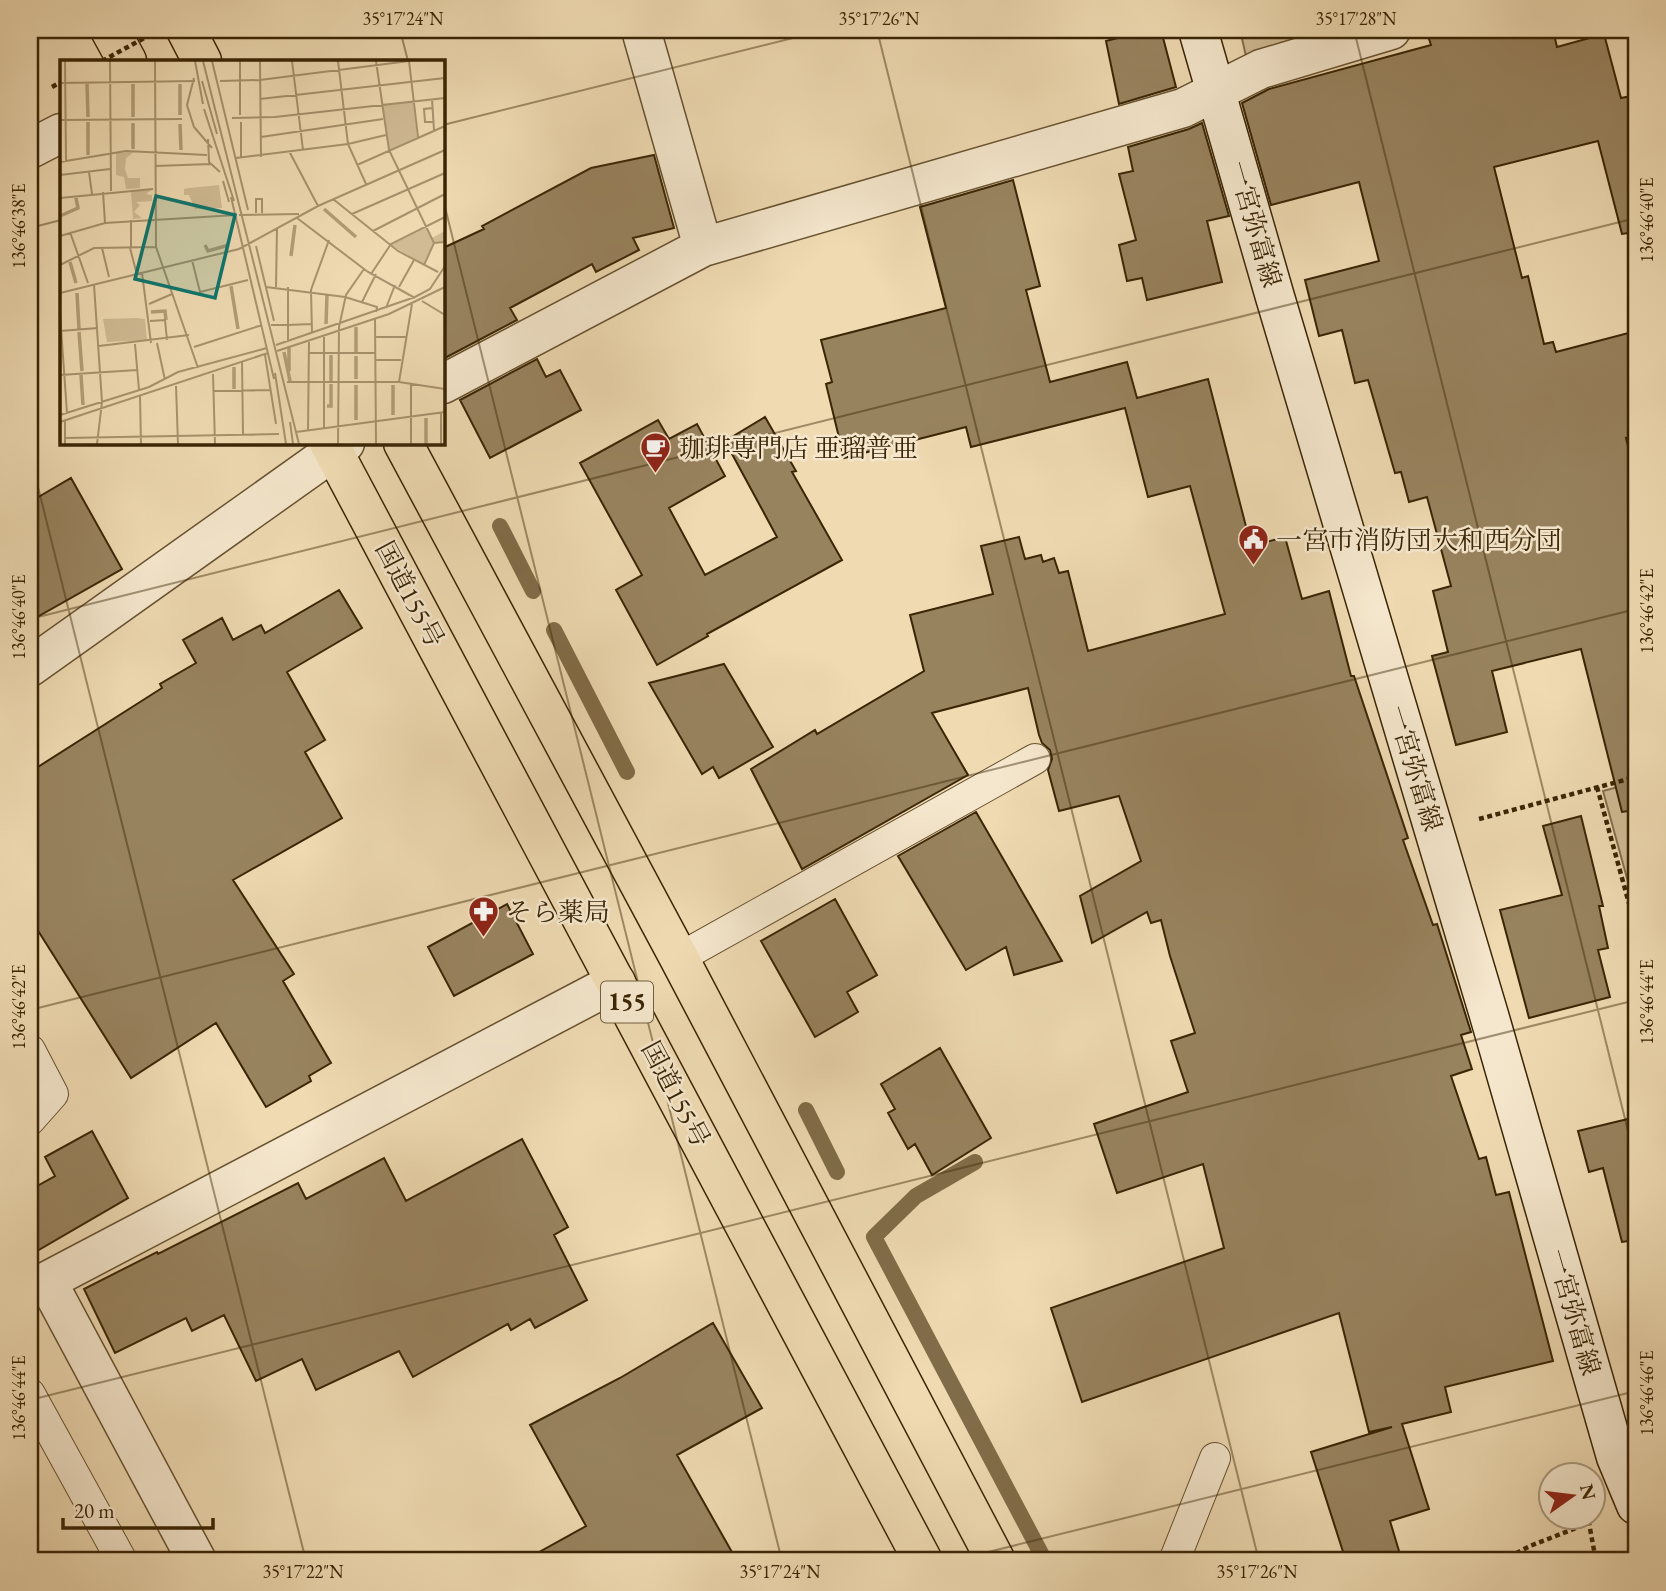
<svg xmlns="http://www.w3.org/2000/svg" width="1666" height="1591" font-family="'EB Garamond','Noto Serif JP',serif">
	<rect width="100%" height="100%" fill="#efdab2"/>
	<filter id="stains"><feTurbulence type="fractalNoise" baseFrequency=".00286" numOctaves="4"/><feColorMatrix values="0 0 0 0 .2 0 0 0 0 .09 0 0 0 0 .02 0 0 0 .5 -.17"/></filter>
	<radialGradient id="worn" r=".72"><stop offset=".6" stop-color="#630" stop-opacity="0"/><stop offset="1" stop-color="#630" stop-opacity=".3"/></radialGradient>
	<path fill="#d0bb95" stroke="#85704d" stroke-width="2" d="M1240 30H1307L1309 46 1248 65Z
		M1636 782V911L1603 791Z"/>
	<g fill="none" stroke-linecap="round" stroke-linejoin="round">
		<path stroke="#816c49" stroke-width="16" d="M500 526 533 591
			M554 630 627 772
			M806 1110 837 1172
			M975 1162 916 1196 874 1237 1045 1561"/>
	</g>
	<path fill="#98835f" stroke="#3a2505" stroke-width="2" d="M1149 30H1161L1176 87 1119 104 1106 41Z
		M1451 30H1553L1557 47 1604 34 1621 98 1636 95V232L1622 234 1598 141 1494 167 1522 278 1528 276 1544 344 1553 342 1556 352 1636 331V437L1626 438 1636 478V810L1622 812 1581 649 1492 671 1507 732 1456 745 1432 656 1448 652 1433 591 1451 586 1427 497 1409 502 1401 472 1395 473 1368 380 1355 383 1342 330 1319 336 1305 280 1379 261 1359 182 1271 205 1242 103 1269 89 1431 45 1428 36Z
		M1202 123 1229 216 1207 221 1222 282 1147 300 1142 278 1127 281 1119 245 1136 240 1119 174 1133 171 1128 147 1189 129Z
		M654 155 674 228 633 238 639 250 596 272 592 264 510 308 517 320 443 359V248L484 229 482 226 591 168Z
		M1013 180 1040 286 1026 290 1050 382 1127 362 1137 398 1208 379 1251 546 1285 537 1302 599 1329 591 1351 676H1354L1408 838 1403 840 1433 925 1437 924 1471 1032 1461 1035 1472 1069 1451 1076 1479 1159 1486 1157 1496 1195 1509 1192 1553 1361 1445 1387 1451 1412 1402 1424 1429 1509 1390 1521 1402 1561H1346L1311 1452 1392 1427 1369 1432 1339 1313 1082 1402 1051 1308 1224 1248 1203 1164 1117 1193 1094 1124 1188 1092 1171 1041 1195 1033 1170 956 1161 920 1151 923 1147 912 1092 943 1080 896 1141 861 1119 796 1059 811 1048 770 1052 759 1050 750 1042 743 1039 735 1028 688 932 713 968 775 802 869 751 769 815 730 817 734 924 671 910 615 993 594 981 546 1019 537 1025 559 1041 555 1043 562 1054 558 1059 573 1068 571 1088 651 1225 614 1190 486 1148 497 1125 408 971 447 966 427 844 458 826 384 832 382 821 340 946 308 920 207Z
		M537 359 546 377 560 370 581 410 490 458 460 400Z
		M765 417 796 471 792 472 842 560 707 634 708 636 657 665 616 590 642 575 580 463 658 420 669 439 697 424 725 476 669 508 705 575 777 537 725 441Z
		M71 478 122 569 30 621V502Z
		M339 590 362 628 287 672 325 740 305 752 342 818 233 880 294 974 283 981 331 1063 309 1076 311 1081 266 1107 216 1023 131 1078 30 918V772L162 688 160 684 196 663 183 640 222 618 233 640 261 625 265 633Z
		M724 664 773 747 719 778 713 767 702 774 649 683Z
		M976 812 1035 914 1062 961 1014 975 1006 947 966 970 898 856Z
		M1581 816 1603 906H1599L1608 948 1598 950 1610 997 1529 1018 1500 910 1562 895 1543 826Z
		M835 899 877 975 847 992 858 1012 815 1037 761 941Z
		M507 904 533 954 454 996 428 947Z
		M940 1048 991 1138 932 1175 915 1144 908 1149 888 1113 895 1109 881 1084Z
		M1636 1117V1240L1622 1242 1603 1168 1589 1172 1578 1131Z
		M92 1131 128 1198 30 1255V1190L55 1176 45 1157Z
		M522 1139 568 1227 554 1235 587 1300 535 1328 530 1319 511 1330 508 1324 413 1377 399 1351 316 1390 302 1359 256 1381 224 1315 192 1331 186 1318 115 1353 84 1289 157 1252 158 1254 298 1183 306 1199 384 1158 406 1201Z
		M713 1323 762 1408 677 1455 737 1561H523L586 1526 530 1425 620 1378Z"/>
	<g fill="none" stroke-linecap="round" stroke-linejoin="round">
		<defs>
			<path id="lane" d="M679 958 1035 759
				M30 1050 53 1094 30 1120
				M30 1394 122 1561
				M1174 1561 1215 1458"/>
			<path id="street" d="M641 30 703 247
				M30 149 61 133
				M443 384 703 247 1183 108 1261 69 1391 30
				M30 667 345 443
				M197 1561 47 1281 616 982"/>
			<path id="secondary" d="M1198 30 1275 297 1489 1015 1616 1457 1636 1505"/>
			<path id="highway" d="M110 30 127 61
				M186 30 202 61
				M329 443 923 1561
				M403 443 679 958 996 1561"/>
		</defs>
		<use href="#lane" stroke="#675230" stroke-width="32"/>
		<use href="#street" stroke="#675230" stroke-width="41"/>
		<use href="#secondary" stroke="#3a2505" stroke-width="41"/>
		<use href="#highway" stroke="#3a2505" stroke-width="41"/>
		<path stroke="#3a2505" stroke-width="4.5" stroke-dasharray="5 3.5" stroke-linecap="butt" d="M52 87 61 82
			M1597 787 1636 929
			M1479 819 1636 777
			M1501 1561 1530 1546 1589 1523 1596 1561"/>
		<use href="#lane" stroke="#f5e7cd" stroke-width="30"/>
		<use href="#street" stroke="#f5e7cd" stroke-width="38"/>
		<use href="#secondary" stroke="#f5e7cd" stroke-width="38"/>
		<use href="#highway" stroke="#efdab2" stroke-width="38"/>
		<path stroke="#3a2505" stroke-width="4.5" stroke-dasharray="5 3.5" stroke-linecap="butt" d="M102 61 159 30"/>
	</g>
	<path fill="none" stroke="#3a2505" stroke-width="2" stroke-opacity="0.45" d="M400 30 408 61M877 30 1259 1561M1354 30 1636 1163M443 125 825 30M443 199 782 1561M30 228 61 220M30 455 306 1561M30 619 1636 218M30 1010 1636 609M30 1400 1636 1000M952 1561 1636 1391"/>
	<defs>
		<symbol id="cafe-pin" viewBox="-11 -11 22 30"><path d="M0 17L-7.5 6A9.5 9.5 0 1 1 7.5 6Z" fill="#8f2418" stroke="#f5e7cd"/><path d="M-5.5-4.5H6V0H3Q3 3.5 0 3.5H-2.5Q-5.5 3.5-5.5 0ZM3-3.2v2h1.7v-2ZM-6 4.5H4V6H-6Z" fill="#fff"/></symbol>
		<symbol id="civic-pin" viewBox="-11 -11 22 30"><path d="M0 17L-7.5 6A9.5 9.5 0 1 1 7.5 6Z" fill="#8f2418" stroke="#f5e7cd"/><path d="M-.6-6.5H3V-4.5H.6V-3L4-1V1h2V6H-6V1h2V-1L-.6-3ZM-1.2 2.5V6h2.4V2.5Z" fill="#fff"/></symbol>
		<symbol id="pharmacy-pin" viewBox="-11 -11 22 30"><path d="M0 17L-7.5 6A9.5 9.5 0 1 1 7.5 6Z" fill="#8f2418" stroke="#f5e7cd"/><path d="M-2-6h4v4h4v4h-4v4h-4v-4h-4v-4h4Z" fill="#fff"/></symbol>
	</defs>
	<g fill-rule="evenodd">
		<use href="#cafe-pin" x="638" y="430" width="35" height="47"/>
		<use href="#civic-pin" x="1236" y="522" width="35" height="47"/>
		<use href="#pharmacy-pin" x="466" y="894" width="35" height="47"/>
	</g>
	<g text-anchor="middle" stroke-width="5" stroke-linejoin="round" paint-order="stroke">
		<rect fill="#f5e7cd" stroke="#725f41" stroke-width="2" x="601" y="981.5" width="52" height="41" rx="5"/>
		<g font-size="24" font-weight="bold" fill="#3a2505">
			<text x="627" y="1010">155</text>
		</g>
		<g font-size="26" fill="#3a2505" stroke="#f5e7cd">
			<text transform="translate(1255 224) rotate(74)" y="9">一宮弥富線</text>
			<text transform="translate(410 594) rotate(62)" y="9">国道155号</text>
			<text transform="translate(1415 768) rotate(73)" y="9">一宮弥富線</text>
			<text transform="translate(676 1094) rotate(62)" y="9">国道155号</text>
			<text transform="translate(1574 1312) rotate(74)" y="9">一宮弥富線</text>
		</g>
		<g font-size="26" fill="#3a2505" stroke="#f5e7cd" text-anchor="start">
			<text x="679" y="457">珈琲専門店 亜瑠普亜</text>
			<text x="1276" y="549">一宮市消防団大和西分団</text>
			<text x="506" y="921">そら薬局</text>
		</g>
	</g>
	<g transform="translate(60 60)">
		<rect width="385" height="385" fill="#efdab2"/>
		<path d="M353 41 357 77 329 90 322 44ZM74 92 66 98 65 109 68 118H80V128L66 129 64 117 56 115V93ZM159 125 162 148 135 149 129 135H124V129L129 128ZM91 130 86 134 92 135V141L76 142 80 145 74 152 82 158 73 159 71 131ZM366 168 372 178 385 171V182L374 183 363 204 331 185ZM77 258 85 259 87 280 47 282 43 259Z" fill="#d0bb95"/>
		<path fill="none" stroke="#b19c77" stroke-width="3.5" d="M27 24 28 57M73 24V57M120 24V55M28 62V95M73 63V89M120 64 121 90M264 149 296 177M0 156 18 148 16 138M145 185 148 191 169 185M231 196 235 165M10 202 16 223M171 226 178 269M17 233 19 269M91 252 105 251 106 260M266 264 267 235M296 267V292M19 272 22 311M224 292 230 321M174 307V329M229 311V288M21 315 23 345M296 319V296M271 321V295M333 325V355M267 346H271V324M296 360V325M366 384V358"/>
		<path fill="none" stroke="#a7926d" stroke-width="2" d="M5 1 6 101M50 1 51 131M95 1 96 187 138 308M135 1 143 44M143 1 239 384M152 1 188 150M180 1V55M200 1 201 97M232 1 243 90M278 1 288 84 306 124M316 1 329 90 374 183M349 1 358 77M384 1 385 31M134 18 127 45 134 67 152 88M200 20 349 1M142 21 157 74M160 21 200 20M0 23 135 21M200 39 385 18M372 39 374 70M373 48 364 49 365 62H373M144 49 174 141M172 58 215 57 385 38M0 60 122 59M181 62V98M201 77 323 59M148 79 149 102 160 112M229 91 258 146M176 98 288 84 326 75M0 102 66 91 147 95M297 105 385 66M95 106 151 104M29 112 32 134M0 115 50 109M163 121 169 142M43 132 45 163M171 137 214 319M0 138 93 129M273 139 338 191 378 212M196 153V139H202V153M292 154 385 113M179 155 239 154M237 158 308 212 355 238M71 160V188M313 171 385 134M10 172 28 223M0 176 45 163 176 155M196 186 214 261M42 188 49 217M70 188 76 211M132 200 140 232 188 220M0 205 34 188 96 187M364 205 374 183 385 182M82 213 91 283M311 214 331 184 385 157M34 225 42 342 37 384M206 227 285 237 317 247 316 252M216 227 217 168M228 227V265L252 264M339 227 354 200M0 233 179 189 258 146 385 90M362 241 385 255M302 242 316 214M89 244 112 234M326 248 335 225M0 254 7 353M315 259 316 384M90 261 105 260 107 280M211 265H228V281M0 271 38 268M252 273 251 230 269 180M316 277H346M97 283 105 320M75 284 79 330M216 285 355 237 370 229 385 206M39 286 129 275M134 287 202 265M217 291 329 254 385 227M249 293H316M205 295 216 364M316 300H341M182 302 183 374M215 313 226 384M153 314 155 384M0 315 77 310M227 322H339L385 329M339 322 352 244M351 324V384M116 326 118 384M153 331 211 330M80 336 81 384M0 355 89 327 118 312 207 288M5 361V384M0 362 208 293M230 362 233 384M264 368V275M248 370 249 280M236 372 385 352M5 378 219 374M278 384 279 267 286 235 304 209M381 384V352"/>
		<path fill="#0f766e" fill-opacity="0.15" stroke="#0f766e" stroke-width="3.5" d="M96 136 175 155 155 238 75 219Z"/>
		<rect width="385" height="385" fill="none" stroke="#3a2505" stroke-width="3.5"/>
	</g>
	<rect width="1666" height="1591" fill="none" stroke="#efdab2" stroke-width="77"/>
	<g transform="translate(1572 1496) rotate(76)"><circle r="33" fill="#f5e7cd" stroke="#aa997d" stroke-width="2"/>
	<path d="M0-5L12 26L0 18L-12 26Z" fill="#8f2418"/>
	<text y="-10" font-size="19" font-weight="bold" text-anchor="middle" fill="#3a2505">N</text>
	</g>
	<path d="M63 1518v10h150v-10" fill="none" stroke="#3a2505" stroke-width="3.5"/>
	<text x="74" y="1518" font-size="21" fill="#3a2505" stroke="#f5e7cd" stroke-width="5" paint-order="stroke">20 m</text>
	<rect x="38" y="38" width="1590" height="1514" fill="none" stroke="#3a2505" stroke-width="2.5"/>
	<g font-size="18" text-anchor="middle" fill="#3a2505">
		<text x="403" y="25">35°17'24"N</text>
		<text x="879" y="25">35°17'26"N</text>
		<text x="1356" y="25">35°17'28"N</text>
		<text transform="translate(1647 220) rotate(-90)" y="6">136°46'40"E</text>
		<text transform="translate(19 226) rotate(-90)" y="6">136°46'38"E</text>
		<text transform="translate(1647 611) rotate(-90)" y="6">136°46'42"E</text>
		<text transform="translate(19 617) rotate(-90)" y="6">136°46'40"E</text>
		<text transform="translate(1647 1002) rotate(-90)" y="6">136°46'44"E</text>
		<text transform="translate(19 1007) rotate(-90)" y="6">136°46'42"E</text>
		<text transform="translate(1647 1393) rotate(-90)" y="6">136°46'46"E</text>
		<text transform="translate(19 1398) rotate(-90)" y="6">136°46'44"E</text>
		<text x="303" y="1578">35°17'22"N</text>
		<text x="780" y="1578">35°17'24"N</text>
		<text x="1257" y="1578">35°17'26"N</text>
	</g>
	<rect width="100%" height="100%" filter="url(#stains)"/>
	<rect width="100%" height="100%" fill="url(#worn)"/>
</svg>
